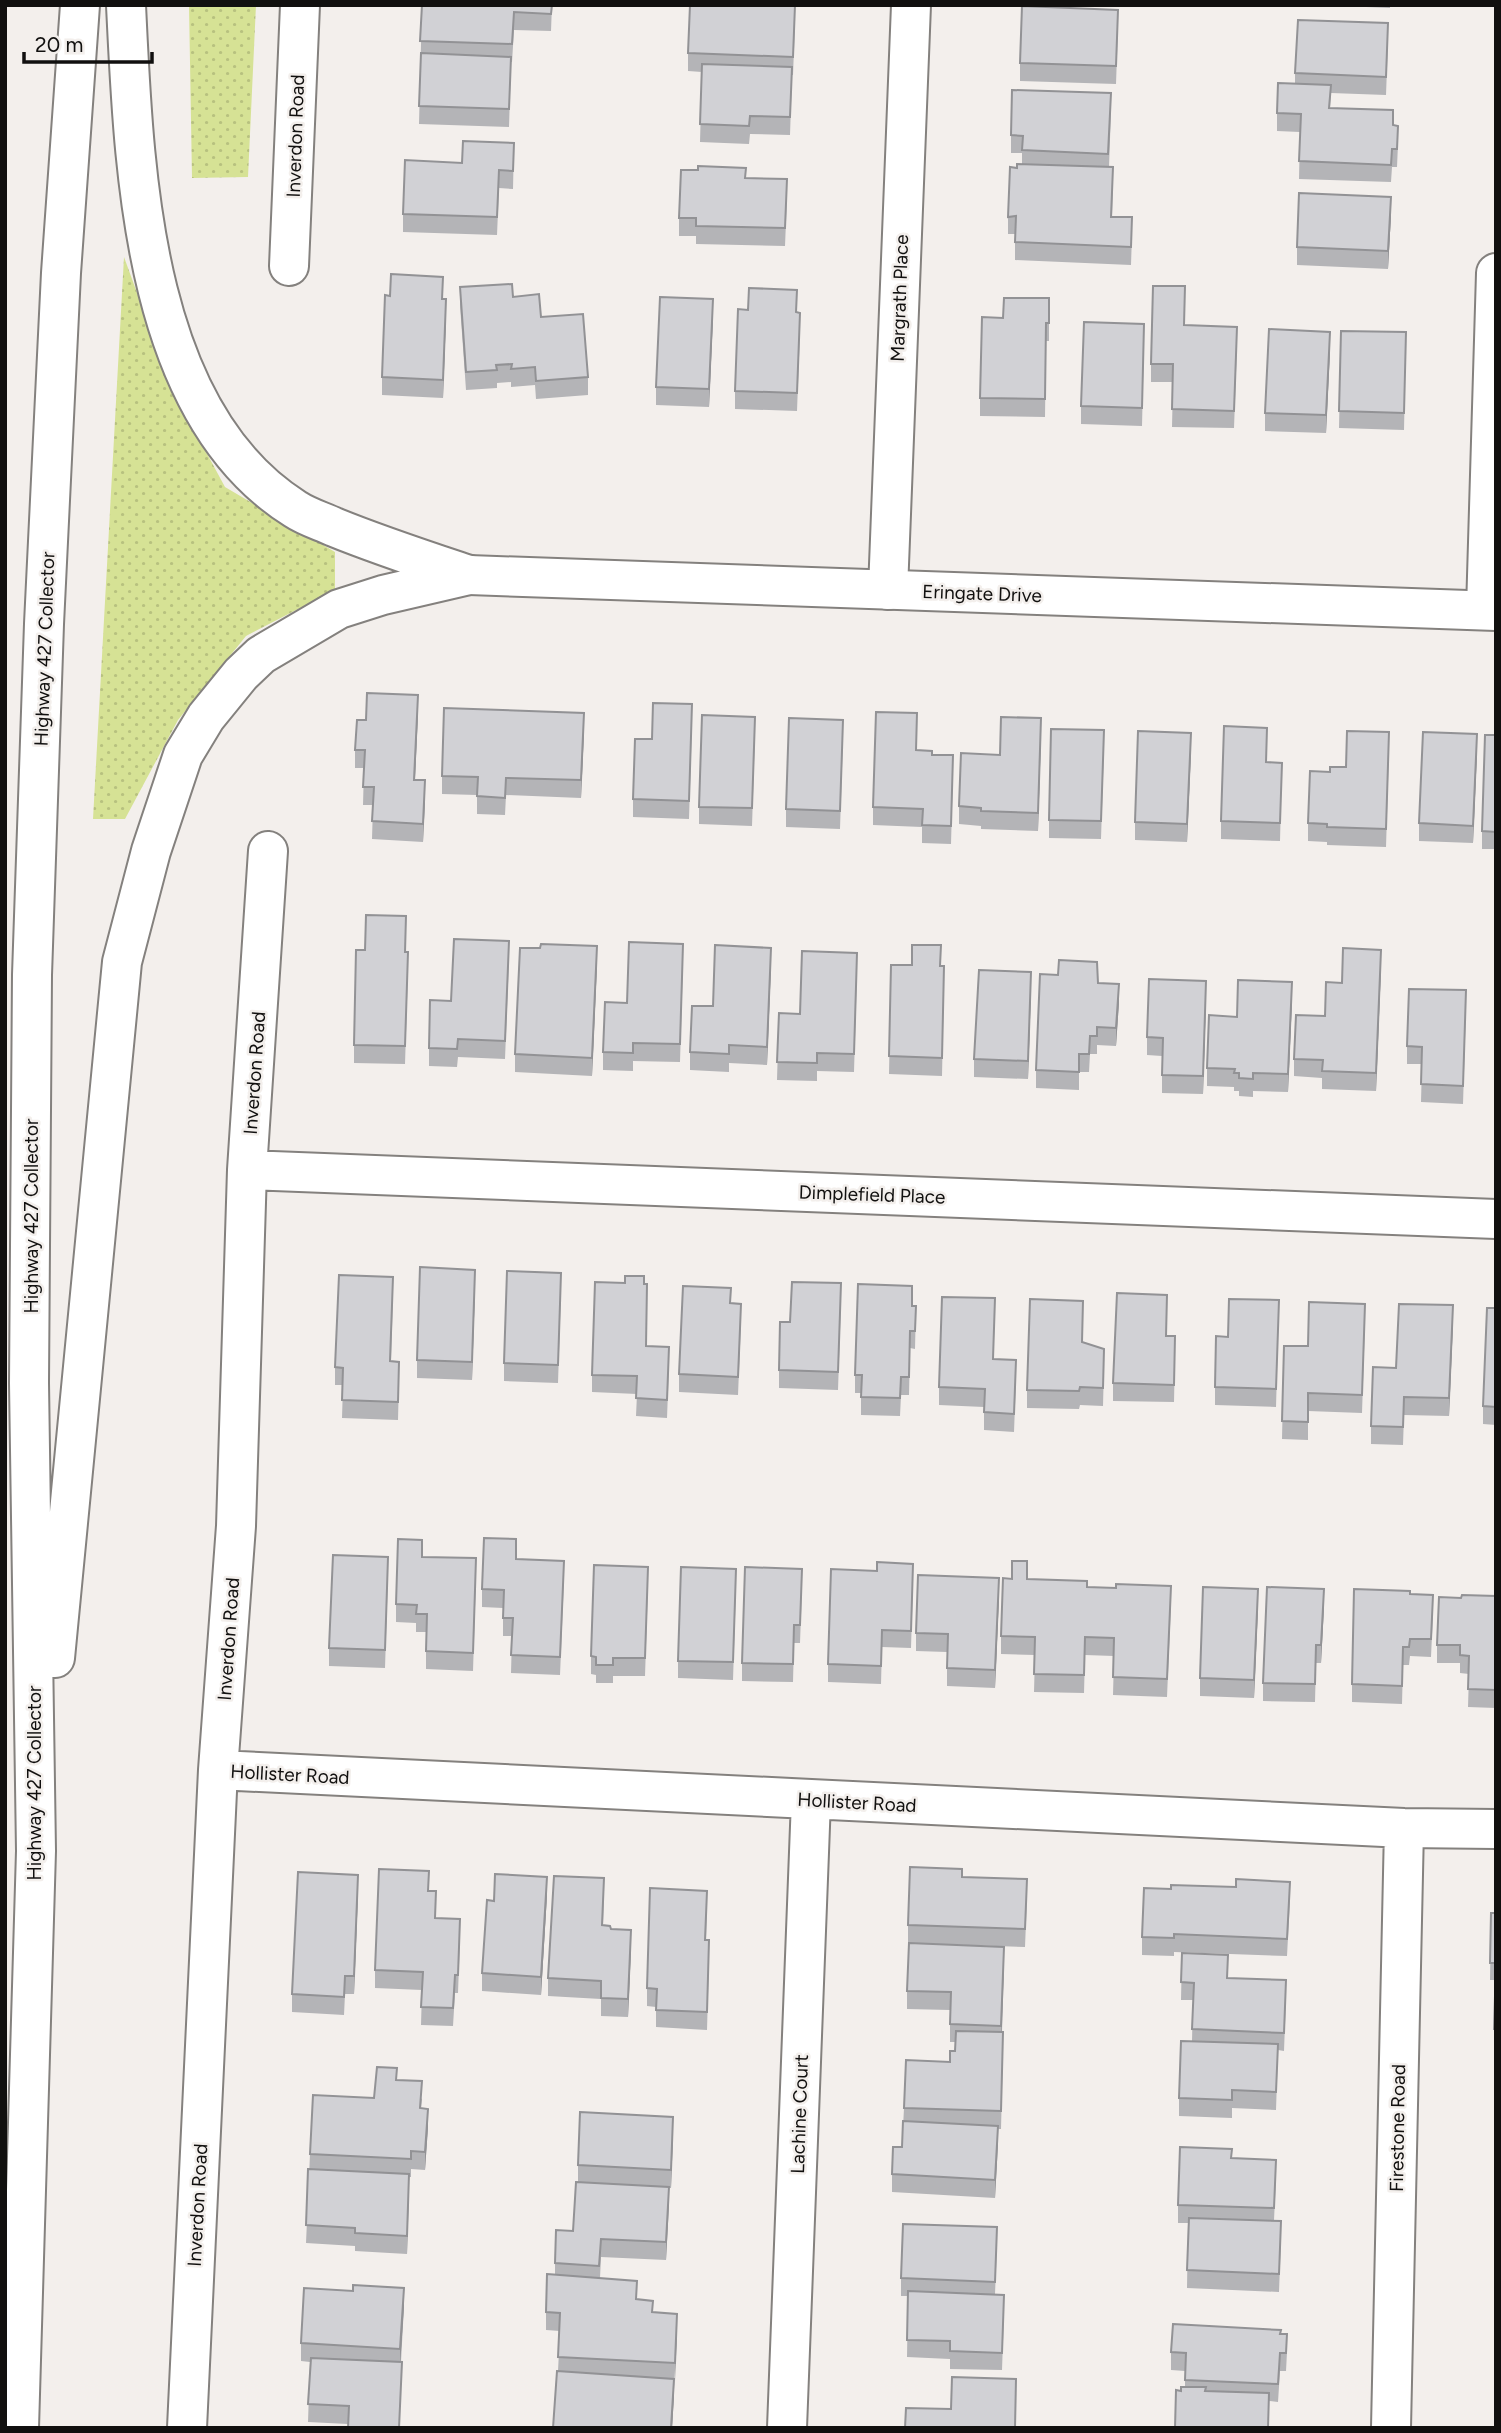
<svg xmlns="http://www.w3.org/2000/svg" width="1501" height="2433" font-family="Figtree,sans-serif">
	<defs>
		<pattern id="grass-dots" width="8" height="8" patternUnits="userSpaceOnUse" patternTransform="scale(1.75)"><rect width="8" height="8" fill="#d6e295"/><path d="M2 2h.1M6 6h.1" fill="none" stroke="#b7c17f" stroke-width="1.8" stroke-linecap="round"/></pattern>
	</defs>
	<rect width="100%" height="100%" fill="#f3efec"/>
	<path fill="url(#grass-dots)" d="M189 5H256L248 177 192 178Z
		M124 257 172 389 225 487 335 552V590L246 636 178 720 125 819H93Z"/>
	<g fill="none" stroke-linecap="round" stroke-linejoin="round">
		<defs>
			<path id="street" d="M289 266 300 5
				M888 590 911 5
				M1486 610 1496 273
				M247 1170 1496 1219
				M218 1770 1404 1828 1496 1829
				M187 2428 218 1770 236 1526 247 1170 268 851
				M787 2428 811 1800
				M1391 2428 1404 1828"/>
			<path id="secondary" d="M469 575 1496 611"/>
			<path id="highway" d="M126 5C134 168 141 412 295 509 307 517 321 521 334 527 378 545 424 560 469 575
				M55 1658 122 962 151 851 183 755 206 717 241 674 261 655 339 609 383 595 469 575
				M19 2428 36 1851 29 1383 32 975 44 624 61 273 80 5"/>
		</defs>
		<use href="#street" stroke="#84817e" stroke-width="42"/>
		<use href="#secondary" stroke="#84817e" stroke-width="42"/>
		<use href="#highway" stroke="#84817e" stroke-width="42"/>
		<use href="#street" stroke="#fff" stroke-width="38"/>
		<use href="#secondary" stroke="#fff" stroke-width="38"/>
		<use href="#highway" stroke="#fff" stroke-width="38"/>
	</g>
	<path fill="#b4b4b7" d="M422 5H552L551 31 514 30 512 62H511L509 127 419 124Z
		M1318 5H1390V8Z
		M795 23 793 75H792L790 135 750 134 749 144 700 142 702 72 688 71V53Z
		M1118 27 1116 84 1020 81V63Z
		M1388 41 1386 95 1331 93 1330 108 1393 125 1398 144 1397 167H1392L1391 182 1299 179 1300 132 1277 131V113L1295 84V73Z
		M1111 111 1109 167 1113 185 1112 217 1132 235 1131 265 1015 260V234H1008V217L1017 168 1022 164V153H1011V135Z
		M514 143 513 189 499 188 497 235 403 232V214L462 163Z
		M746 178 787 197 785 246 696 244V236H679V218Z
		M1391 215 1388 269 1297 265V247Z
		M460 287 513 297 541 317 588 377V395L536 399 535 385 511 387V382L497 383V388L466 390 460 305Z
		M1049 298V341H1046L1045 417 980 416V398L1003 318Z
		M443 299 446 317 443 398 382 395V377Z
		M797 312 800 331 797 411 735 409V391Z
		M713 317 709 407 656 405V387Z
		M1185 325 1237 345 1234 428 1172 427 1173 382H1151V364Z
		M1341 331 1406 332 1404 430 1339 428Z
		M1144 342 1142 426 1081 424V406Z
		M1330 350 1326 433 1265 431V413Z
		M418 713 415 780 425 798 423 842 372 839 373 805H363L364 768H355V750L366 720Z
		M692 722 689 819 633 817V799Z
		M584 731 581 798 506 795 505 815 477 814V795L442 794V776Z
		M755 735 752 826 699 824V807Z
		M1496 735V849H1482V831Z
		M1041 736 1038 831 981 829V826L959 824V806L1000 755Z
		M843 738 840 829 786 827V809Z
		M1104 748 1101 839 1049 838V820Z
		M917 750 932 755 953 773 951 844 922 843V827L873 825V807Z
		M1389 750 1386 847 1327 845V842L1308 841V823L1330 772 1346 767Z
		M1191 751 1187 842 1135 840V822Z
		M1477 752 1473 843 1419 841V823Z
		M1282 763 1280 841 1221 839V821Z
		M540 948 597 964 592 1076 515 1072V1054Z
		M406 952 408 970 405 1064 354 1063V1045Z
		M509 959 505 1059 458 1057 457 1067 429 1066V1048L451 1001Z
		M683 962 680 1062 633 1061V1071L603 1070V1052L627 1003Z
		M771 965 767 1065 729 1063V1072L690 1070V1052L713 1006Z
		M891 965 941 966 944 983 942 1076 889 1074Z
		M1381 968 1376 1091 1322 1089V1078L1294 1076V1059L1325 1016 1342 983Z
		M857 971 854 1072 817 1071V1081L777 1080 779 1013 800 1014Z
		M1098 983 1119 1002 1116 1046 1097 1045V1054H1090L1089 1072H1079V1090L1036 1088V1070Z
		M1031 990 1028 1079 974 1077V1059Z
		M1206 999 1203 1094 1162 1093V1056L1147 1055V1037Z
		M1292 1000 1288 1092 1253 1091V1097L1239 1096V1091H1234V1087L1207 1086V1068L1237 1017Z
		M1466 1008 1463 1104 1421 1102 1422 1064H1407V1046Z
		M644 1284 647 1302 646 1346 669 1365 667 1418 636 1416 637 1394 592 1392V1375Z
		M475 1288 472 1380 417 1378V1360Z
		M561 1291 558 1383 504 1381V1363Z
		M393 1295 391 1361 399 1379 398 1420 342 1418 343 1385H335V1367Z
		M1279 1300 1276 1407 1215 1405V1387L1228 1337Z
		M841 1301 838 1390 779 1388V1370Z
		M731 1303 741 1322 738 1395 679 1392V1374Z
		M912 1306H916L915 1349 910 1348 909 1395H901L900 1416 861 1415V1393H855V1375Z
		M1496 1308V1425L1483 1424V1406Z
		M995 1316 993 1359 1016 1378 1014 1432 984 1430V1407L939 1405V1387Z
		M1365 1322 1362 1413 1308 1411V1440L1282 1439 1284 1346H1308Z
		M1453 1323 1449 1416 1404 1415 1403 1445 1371 1444V1426L1396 1368Z
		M1166 1336 1175 1354 1174 1402 1113 1401V1383Z
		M1082 1342 1104 1367 1103 1406 1080 1405 1079 1409 1027 1408V1390Z
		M422 1557 476 1576 473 1671 426 1669V1632H416V1623L396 1622V1604Z
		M516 1559 564 1579 560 1675 511 1673 512 1636H503V1608L482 1607V1589Z
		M388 1575 385 1668 329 1666V1648Z
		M1027 1579 1087 1587 1171 1604 1167 1697 1113 1695 1114 1656 1085 1655 1084 1693 1034 1692 1035 1655 1001 1654V1636Z
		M913 1582 911 1648 882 1647 881 1684 828 1682V1664Z
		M648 1585 645 1676H613V1683H596V1675L591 1674V1656Z
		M736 1587 733 1680 678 1678V1661Z
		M802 1587 800 1643H794L793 1682 742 1681V1663Z
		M1410 1594 1433 1613 1431 1657 1410 1656 1409 1665H1403L1402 1704 1352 1702V1684Z
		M999 1596 995 1688 947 1686V1652L916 1651V1633Z
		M1496 1596V1708L1468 1707 1469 1674 1460 1673V1663H1437V1645L1461 1598Z
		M1324 1606 1321 1663H1316L1315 1702 1263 1701V1683Z
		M1258 1607 1254 1698 1200 1696V1678Z
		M429 1891 435 1918 460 1937 458 1993H455L453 2026 421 2025 422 1990 375 1988V1970Z
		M358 1893 354 1994H345L344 2015 292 2012V1994Z
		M547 1895 541 1995 482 1991V1973L494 1901Z
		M604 1896 603 1926 611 1929 631 1948 628 2017 601 2016V1999L548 1996V1978Z
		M1027 1897 1025 1947 908 1943V1925Z
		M1290 1899 1287 1956 1174 1952V1956L1142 1955V1937Z
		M707 1909 706 1940 709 1958 707 2030 656 2027V2007L647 2006V1988Z
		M1491 1913H1496V2047H1494L1495 1980H1490Z
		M1182 1953 1228 1978 1286 1998 1284 2051 1278 2050 1276 2110 1232 2108V2118L1179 2116V2098L1192 2041 1193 2000H1181Z
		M1004 1965 1002 2032 1003 2050 1001 2129H998L995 2198 892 2192V2174L902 2147 904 2108 950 2062 955 2051V2042H950V2010L907 2009V1991Z
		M397 2080 422 2099 421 2108 428 2127 425 2170 411 2169V2177H409L407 2254 355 2251V2246L306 2243 310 2154 374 2098Z
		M673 2135 671 2188H669L666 2260 601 2257 600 2278 637 2300 677 2332 672 2428H553L558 2371 560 2331 546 2330V2312L555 2275V2263L573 2231 578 2182V2165Z
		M1232 2158 1276 2178 1274 2220 1281 2239 1279 2292 1187 2288 1188 2223H1178V2205Z
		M997 2245 995 2294 1004 2313 1002 2370 950 2369V2359L907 2357 908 2296H901V2278Z
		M404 2306 401 2362 402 2380 348 2424 308 2422 310 2362 301 2361V2343Z
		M1281 2334 1287 2352 1286 2371H1280L1278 2402 1181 2391 1185 2387V2371L1171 2370V2352Z"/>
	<path fill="#929295" d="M1391 197V215L1388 269V251Z
		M446 299V317L443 398V380Z
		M713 299V317L709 407V389Z
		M1330 332V350L1326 433V415Z
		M418 695V713L414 798V780Z
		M584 713V731L581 798V780Z
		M1041 718V736L1038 831V813Z
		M1191 733V751L1187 842V824Z
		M1477 734V752L1473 843V826Z
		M425 780V798L423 842V824Z
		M597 946V964L592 1076V1058Z
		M771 948V965L767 1065V1047Z
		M1381 950V968L1376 1091V1073Z
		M1031 972V990L1028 1079V1061Z
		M1206 981V999L1203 1094V1076Z
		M1292 982V1000L1288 1092V1074Z
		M1119 984V1002L1116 1046V1028Z
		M475 1270V1288L472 1380V1362Z
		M1453 1305V1323L1449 1416V1398Z
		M999 1578V1596L995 1688V1670Z
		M1258 1589V1607L1254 1698V1680Z
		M1324 1589V1606L1321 1663V1645Z
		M358 1875V1893L354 1994V1976Z
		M547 1877V1895L541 1995V1977Z
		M631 1930V1948L628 2017V1999Z
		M1004 1947V1965L1001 2044V2026Z
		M428 2109V2127L425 2170V2152Z
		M673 2117V2135L671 2188V2170Z
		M998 2126V2144L995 2198V2180Z
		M409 2174V2192L407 2254V2236Z
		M669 2187V2205L666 2260V2242Z
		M404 2288V2306L400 2367V2349Z
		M677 2314V2332L675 2381V2363Z
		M674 2379V2397L672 2428H671Z"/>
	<path fill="#d1d1d5" stroke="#929295" stroke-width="2" d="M422 5H552L551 14 514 12 512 44 420 41Z
		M690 5H795L793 57 688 53Z
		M1022 6 1118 10 1116 66 1020 63Z
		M1298 20 1388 23 1386 77 1295 73Z
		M421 53 511 57 509 109 419 106Z
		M702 64 792 67 790 117 750 116 749 126 700 124Z
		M1278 83 1331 85 1329 108 1393 110V125L1398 126 1397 149H1392L1391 165 1299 161 1301 114 1277 113Z
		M1012 90 1111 93 1108 154 1022 150 1023 136 1011 135Z
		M463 141 514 143 513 171 499 170 497 217 403 214 405 160 462 163Z
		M1017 164 1113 167 1111 217H1132L1131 247 1015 242 1016 216 1008 217 1010 167 1017 168Z
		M698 166 746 168 745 178 787 179 785 228 696 226V218H679L681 170H698Z
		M1299 193 1391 197 1388 251 1297 247Z
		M391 274 443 277 442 299H446L443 380 382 377 385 295 390 296Z
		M512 284 513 297 539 294 541 317 583 314 588 377 536 381 535 367 511 369 512 364 496 365 497 370 466 372 460 287Z
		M1153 286H1185L1184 325 1237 327 1234 411 1172 409 1173 364H1151Z
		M749 288 797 290 796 312 800 313 797 393 735 391 738 309 748 310Z
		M660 297 713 299 709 389 656 387Z
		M1004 298H1049V323H1046L1045 399 980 398 982 317 1003 318Z
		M1084 322 1144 324 1142 408 1081 406Z
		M1269 329 1330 332 1326 415 1265 413Z
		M1341 331 1406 332 1404 413 1339 411Z
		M367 693 418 695 414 780H425L423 824 372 821 374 787H363L365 750H355L357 720H366Z
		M653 703 692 704 689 801 633 799 635 739H652Z
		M444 708 584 713 581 780 506 778 505 798 477 796 478 777 442 776Z
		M876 712 917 713 916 750 932 751V755H953L951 826 922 825 923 809 873 807Z
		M702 715 755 717 752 808 699 807Z
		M1001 717 1041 718 1038 813 981 811V808L959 806 961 753 1000 755Z
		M789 718 843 720 840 811 786 809Z
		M1224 726 1267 728 1266 762 1282 763 1280 823 1221 821Z
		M1051 729 1104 730 1101 821 1049 820Z
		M1138 731 1191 733 1187 824 1135 822Z
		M1347 731 1389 732 1386 829 1327 827V824L1308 823 1310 771 1330 772V767H1346Z
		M1423 732 1477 734 1473 826 1419 823Z
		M1485 735H1496V832L1482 831Z
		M366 915 406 916 405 952H408L405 1046 354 1045 356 950H365Z
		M454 939 509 941 505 1041 458 1039 457 1049 429 1048 430 1000 451 1001Z
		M629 942 683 944 680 1044 633 1043V1053L603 1052 605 1002 627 1003Z
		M541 944 597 946 592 1058 515 1054 520 948H540Z
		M715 945 771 948 767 1047 729 1045V1054L690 1052 692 1006H713Z
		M912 945H941L940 966H944L942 1058 889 1056 891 965H912Z
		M1343 948 1381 950 1376 1073 1322 1071 1323 1060 1294 1059 1296 1015 1325 1016 1326 982 1342 983Z
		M802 951 857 953 854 1054 817 1053V1063L777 1062 779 1013 800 1014Z
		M1059 960 1097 962 1098 983 1119 984 1116 1028 1097 1027V1036H1090L1089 1054H1079V1072L1036 1070 1040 974 1058 975Z
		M979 970 1031 972 1028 1061 974 1059Z
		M1149 979 1206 981 1203 1076 1162 1075 1163 1038 1147 1037Z
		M1238 980 1292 982 1288 1074 1253 1073V1079L1239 1078V1073H1234L1235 1069 1207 1068 1209 1015 1237 1017Z
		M1409 989 1466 990 1463 1086 1421 1084 1422 1047 1407 1046Z
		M420 1267 475 1270 472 1362 417 1360Z
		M507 1271 561 1273 558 1365 504 1363Z
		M339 1275 393 1277 390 1361 399 1362 398 1402 342 1400 343 1368 335 1367Z
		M625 1276H644V1284H647L646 1346 669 1347 667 1400 636 1398 637 1376 592 1375 595 1282 625 1283Z
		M792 1282 841 1283 838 1372 779 1370 780 1322H790Z
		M858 1284 912 1286V1306H916L915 1331H910L909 1377H901L900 1398 861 1397 862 1375H855Z
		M683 1286 731 1288 730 1303 741 1304 738 1377 679 1374Z
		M1117 1293 1167 1295 1166 1336H1175L1174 1385 1113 1383Z
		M942 1297 995 1298 993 1359 1016 1360 1014 1414 984 1412 985 1389 939 1387Z
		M1030 1299 1083 1301 1082 1342 1104 1349 1103 1388 1080 1387 1079 1391 1027 1390Z
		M1229 1299 1279 1300 1276 1389 1215 1387 1216 1336 1228 1337Z
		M1309 1302 1365 1304 1362 1395 1308 1393V1422L1282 1421 1284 1346H1308Z
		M1399 1304 1453 1305 1449 1398 1404 1397 1403 1427 1371 1426 1373 1367 1396 1368Z
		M1487 1308H1496V1407L1483 1406Z
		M484 1538 516 1539V1559L564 1561 560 1657 511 1655 513 1618H503L504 1590 482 1589Z
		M398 1539 422 1540V1557L476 1558 473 1653 426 1651 427 1614H416L417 1605 396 1604Z
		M333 1555 388 1557 385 1650 329 1648Z
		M1012 1561H1027V1579L1087 1581V1587L1116 1588V1584L1171 1586 1167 1679 1113 1677 1114 1638 1085 1637 1084 1675 1034 1674 1035 1637 1001 1636 1003 1578 1012 1579Z
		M877 1562 913 1564 911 1631 882 1630 881 1666 828 1664 831 1569 877 1571Z
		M594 1565 648 1567 645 1658H613V1665H596V1657L591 1656Z
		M681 1567 736 1569 733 1662 678 1661Z
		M745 1567 802 1569 800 1625H794L793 1664 742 1663Z
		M918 1575 999 1578 995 1670 947 1668 948 1634 916 1633Z
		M1203 1587 1258 1589 1254 1680 1200 1678Z
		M1267 1587 1324 1589 1321 1645H1316L1315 1684 1263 1683Z
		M1354 1589 1410 1591V1594L1433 1595 1431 1639H1410L1409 1647H1403L1402 1686 1352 1684Z
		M1462 1595 1496 1596V1690L1468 1689 1469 1656 1460 1655V1645H1437L1439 1597 1461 1598Z
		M910 1867 962 1869V1877L1027 1879 1025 1929 908 1925Z
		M379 1869 429 1871 428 1891H436L435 1918 460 1919 458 1975H455L453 2008 421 2007 423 1972 375 1970Z
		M298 1872 358 1875 354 1976H345L344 1997 292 1994Z
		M495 1874 547 1877 541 1977 482 1973 487 1900 494 1901Z
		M554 1876 604 1878 602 1925 610 1926 611 1929 631 1930 628 1999 601 1998V1981L548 1978Z
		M1236 1879 1290 1882 1287 1939 1174 1934V1938L1142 1937 1144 1888 1171 1889V1885L1236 1887Z
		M650 1888 707 1891 705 1940H709L707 2012 656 2010 657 1989 647 1988Z
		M1491 1913H1496V2029H1494L1496 1963H1490Z
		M909 1943 1004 1947 1001 2026 950 2024 951 1992 907 1991Z
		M1182 1953 1228 1955 1227 1978 1286 1980 1284 2033 1192 2029 1194 1983 1181 1982Z
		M956 2031 1003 2032 1001 2111 904 2108 906 2060 950 2062V2051H955Z
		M1181 2041 1278 2044 1276 2092 1232 2090V2100L1179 2098Z
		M377 2067 397 2068 396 2080 422 2081 420 2108 428 2109 425 2152 411 2151V2159L310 2154 313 2095 374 2098Z
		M580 2112 673 2117 671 2170 578 2165Z
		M903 2121 998 2126 995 2180 892 2174 893 2147H902Z
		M1180 2147 1232 2149 1231 2158 1276 2160 1274 2208 1178 2205Z
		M308 2169 409 2174 407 2236 355 2233V2228L306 2225Z
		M576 2182 669 2187 666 2242 601 2239 599 2266 555 2263 556 2230 573 2231Z
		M1189 2218 1281 2221 1279 2274 1187 2270Z
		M903 2224 997 2227 995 2282 901 2278Z
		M547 2274 637 2281 636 2299 653 2301 652 2312 677 2314 675 2363 558 2357 560 2313 546 2312Z
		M353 2285 404 2288 400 2349 301 2343 304 2288 353 2291Z
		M908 2291 1004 2295 1002 2353 950 2351V2341L907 2340Z
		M1173 2324 1281 2330 1280 2334H1287L1286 2353H1280L1278 2384 1185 2380 1186 2353 1171 2352Z
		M311 2358 402 2362 399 2428H348L349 2406 308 2404Z
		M557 2371 674 2379 671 2428 647 2427V2428H553Z
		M952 2377 1016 2379 1015 2428H905L906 2408 951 2409Z
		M1181 2387H1206L1205 2391 1269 2393 1268 2428H1175L1176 2390 1181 2391Z"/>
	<g text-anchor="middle" stroke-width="5" stroke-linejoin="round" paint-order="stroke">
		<g font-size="19" fill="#11100f" stroke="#f3efec">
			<text transform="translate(295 136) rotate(-88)" y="7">Inverdon Road</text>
			<text transform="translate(899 298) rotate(-88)" y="7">Margrath Place</text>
			<text transform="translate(982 593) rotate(2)" y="7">Eringate Drive</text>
			<text transform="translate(44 649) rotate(-88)" y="7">Highway 427 Collector</text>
			<text transform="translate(254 1073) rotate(-86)" y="7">Inverdon Road</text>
			<text transform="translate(872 1194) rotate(2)" y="7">Dimplefield Place</text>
			<text transform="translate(31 1216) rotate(-90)" y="7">Highway 427 Collector</text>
			<text transform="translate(228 1639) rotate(-86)" y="7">Inverdon Road</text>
			<text transform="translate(290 1774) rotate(3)" y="7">Hollister Road</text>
			<text transform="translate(34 1783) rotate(-90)" y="7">Highway 427 Collector</text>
			<text transform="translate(857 1802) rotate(3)" y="7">Hollister Road</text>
			<text transform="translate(799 2114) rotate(-88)" y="7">Lachine Court</text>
			<text transform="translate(1397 2128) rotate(-89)" y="7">Firestone Road</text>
			<text transform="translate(197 2205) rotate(-87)" y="7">Inverdon Road</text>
		</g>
	</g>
	<rect width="1501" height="2433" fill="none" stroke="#11100f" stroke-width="14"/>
	<path d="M24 52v10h128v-10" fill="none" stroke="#11100f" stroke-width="3.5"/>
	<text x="35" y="52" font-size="21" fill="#11100f" stroke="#f3efec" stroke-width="5" paint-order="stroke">20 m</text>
</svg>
